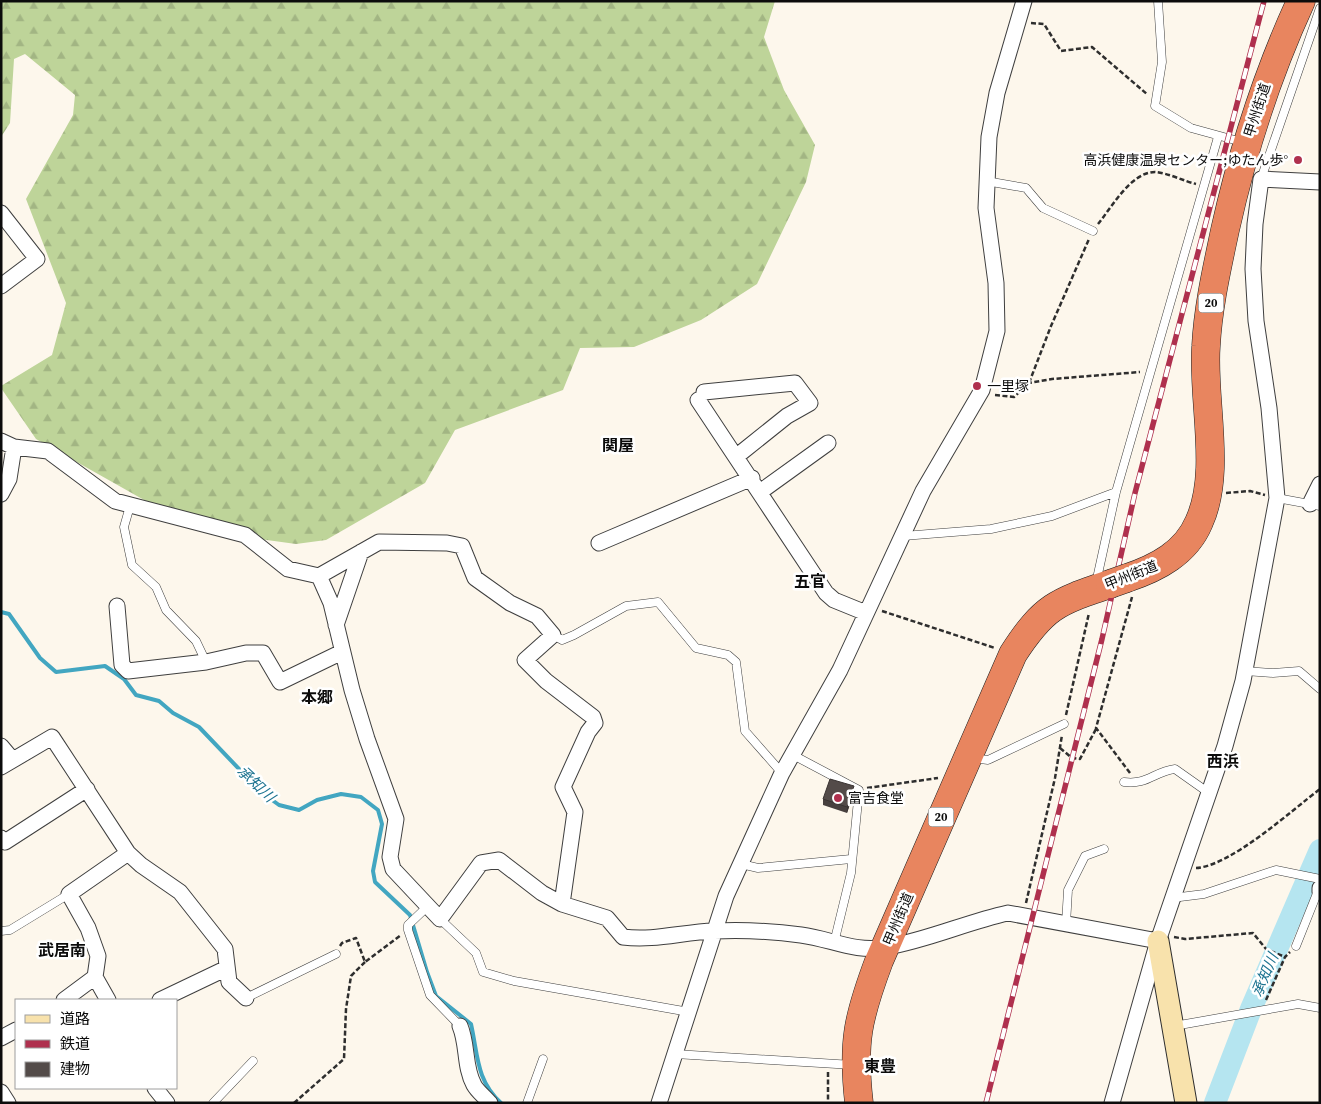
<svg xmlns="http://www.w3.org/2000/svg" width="1321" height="1104" font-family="'Source Serif 4','Noto Sans JP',serif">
	<defs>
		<pattern id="forest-firs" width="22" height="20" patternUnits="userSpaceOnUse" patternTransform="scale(1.25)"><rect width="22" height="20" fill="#bed499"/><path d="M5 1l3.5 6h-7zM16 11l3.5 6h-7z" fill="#a2b583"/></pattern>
	</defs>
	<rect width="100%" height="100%" fill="#fdf7ec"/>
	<path fill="url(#forest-firs)" d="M1 1H775L764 37 784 90 815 145 806 182 757 284 701 320 634 347 580 348 563 390 455 430 425 483 326 540 296 544 199 531 36 439 1 388V386L52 355 66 303 26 199 73 115 75 95 25 54 14 59 10 123 1 137Z"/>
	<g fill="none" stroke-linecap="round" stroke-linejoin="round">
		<path stroke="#42a6c1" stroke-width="4" d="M1 612 9 614 40 658 56 672 105 666 124 679 136 695 159 701 173 713 199 727 261 792 279 805 299 810 317 800 341 794 361 797 378 810 382 824 373 871 375 882 410 915 427 972 436 996 471 1024C478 1055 476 1080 501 1103"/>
		<path stroke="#b5e5f0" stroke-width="22" d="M1215 1103 1251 1009 1320 850"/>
		<defs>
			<path id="lane" d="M1158 1 1162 62 1155 106 1191 128 1242 142
				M1261 179 1320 8
				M986 181 1026 188 1043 208 1093 231
				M1277 498 1320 506
				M130 506 124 527 132 565 156 587 166 610 196 641 206 662
				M903 536 991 529 1052 516 1116 492
				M1096 583 1116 492 1218 137
				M553 635 562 640 574 635 626 606 658 602 696 648 728 655 736 662 745 731 782 773
				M1245 671 1273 673 1299 671 1320 689
				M793 755 859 790 851 873 834 943
				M972 758 988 760 1064 724
				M1124 782C1148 785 1153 772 1175 769L1209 793
				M741 864 758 868 851 859
				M1172 898 1204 894 1276 870 1320 879
				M427 907 408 925V930L430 995 460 1026
				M440 919 476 953 483 972 514 981 689 1012
				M1066 924 1068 890 1085 856 1104 849
				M1 931 10 930 69 894
				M1296 946 1318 891
				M246 998 336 954
				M1174 1026 1298 1004 1320 1008
				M675 1054 853 1065
				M213 1103 253 1061
				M527 1103 543 1059"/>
			<path id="street" d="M1 213 37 259 1 286
				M704 392 795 383 810 403 787 416 737 456
				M698 400 826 593 834 600 866 613
				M1 441 14 447 48 451 115 501 245 535 288 569 319 576 331 603 352 690 367 739 396 819 390 857 393 869 440 919 481 863 499 860 542 893 562 904 607 918 623 937C654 941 683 932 714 931 742 930 773 931 801 935 832 939 854 953 887 947 928 940 967 922 1008 913L1158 941
				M760 492 828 443
				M1 494 9 479 14 447
				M1310 504 1320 484
				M599 543 752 478
				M319 576 379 542 447 543 462 546 475 578 510 603 537 616 553 635 525 660 546 681 593 717 595 723 588 732 563 787 575 812 562 904
				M117 606 122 665 128 671 206 662 246 653H263L280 682 342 652
				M336 625 361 552
				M1 746 12 759
				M1 767 52 737 128 853 141 865 180 892 225 949 229 982 246 998
				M1 838 5 842 87 789
				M1320 888V892
				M95 977 98 956 88 928 69 894 128 853
				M64 1000 95 977 108 1000
				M160 1000 227 968
				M460 1026C468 1045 464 1067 474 1085 477 1091 485 1097 490 1103
				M1 1038 16 1030
				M155 1088 167 1103
				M1 1092 8 1103
				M659 1103 726 896 782 773 840 670 923 491 982 390 997 331 996 283 986 208 989 137 997 93 1024 1
				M1112 1103 1158 941 1225 746 1243 681 1277 498 1269 408 1256 321 1253 269 1255 224 1261 179 1320 182"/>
			<path id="secondary" d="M1158 941 1186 1103"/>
			<path id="highway" d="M1127 578C1157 568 1186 553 1199 522 1222 472 1202 400 1206 346 1208 307 1217 268 1225 230 1243 149 1266 77 1301 1
				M859 1103C852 1042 858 1017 879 961L1013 654C1044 606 1057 602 1110 584"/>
		</defs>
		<use href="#lane" stroke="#3f3f3f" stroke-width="9"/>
		<use href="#street" stroke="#3f3f3f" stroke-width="17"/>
		<use href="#secondary" stroke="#2e2e2e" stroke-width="23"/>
		<use href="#highway" stroke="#1d1d1d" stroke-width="29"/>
		<path stroke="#2e2e2e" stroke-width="2.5" stroke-dasharray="5 2.5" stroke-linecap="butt" d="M1031 23 1044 24 1061 51 1092 47 1148 95
			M1098 224C1112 207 1131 172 1155 172 1168 173 1184 181 1196 184
			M1029 383 1051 326 1089 239
			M995 395 1014 397 1029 383 1052 379 1140 372
			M1226 493 1250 491 1265 495
			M882 611 995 648
			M1066 715 1089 613
			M1060 748 1072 758 1080 759 1096 729
			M1130 773 1096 728 1132 597
			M867 788 938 778
			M1196 868C1231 866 1292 810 1320 789
			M1026 903 1055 778 1062 735
			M1174 937 1185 939 1253 933 1266 949 1285 957
			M340 946 342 943 356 938 365 962 401 935
			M1266 1000 1285 957 1290 952
			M828 1072V1103
			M294 1103 344 1059 346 1009 351 976 365 962"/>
		<use href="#lane" stroke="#fff" stroke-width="8"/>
		<use href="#street" stroke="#fff" stroke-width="15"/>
		<use href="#secondary" stroke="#f8e2ac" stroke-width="21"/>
		<use href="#highway" stroke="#e8855f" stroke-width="28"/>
		<defs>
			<path id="rail" d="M986 1103 1102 639 1135 493 1264 1"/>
		</defs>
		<use href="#rail" stroke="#af304e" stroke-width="5.5"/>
		<use href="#rail" stroke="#fff" stroke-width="4" stroke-dasharray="11" stroke-linecap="butt"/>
		<defs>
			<path id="highway-bridge" d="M1110 584 1127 578"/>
		</defs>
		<use href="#highway-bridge" stroke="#1d1d1d" stroke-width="29" stroke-linecap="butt"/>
		<use href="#highway-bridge" stroke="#e8855f" stroke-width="28"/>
	</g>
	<path fill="#47403f" d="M854 792 847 813 823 805V799Z"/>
	<path fill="#3a3433" d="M854 786V792L847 813V807Z"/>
	<path fill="#534b49" stroke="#3a3433" d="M830 779 854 786 847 807 823 799Z"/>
	<g fill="#af304e" stroke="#fff" stroke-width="2">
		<circle cx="1298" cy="160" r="5"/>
		<circle cx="977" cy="386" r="5"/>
		<circle cx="838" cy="798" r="5"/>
	</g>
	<g text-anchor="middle" stroke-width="5" stroke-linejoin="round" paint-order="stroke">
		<g fill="#fff" stroke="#555" stroke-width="1">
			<rect x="1198.5" y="293.5" width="25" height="19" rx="4"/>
			<rect x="928.5" y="807.5" width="25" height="19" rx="4"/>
		</g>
		<g font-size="12" font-weight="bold" fill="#0c0c0c">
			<text x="1211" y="307">20</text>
			<text x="941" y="821">20</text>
		</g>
		<g font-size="14" fill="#0c0c0c" stroke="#fff">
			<text transform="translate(1257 110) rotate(-72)" y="5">甲州街道</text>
			<text transform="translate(1131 575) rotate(-22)" y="5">甲州街道</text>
			<text transform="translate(898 919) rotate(-67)" y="5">甲州街道</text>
		</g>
		<g font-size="14" fill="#0c0c0c" stroke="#fff" text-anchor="start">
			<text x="1288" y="165" text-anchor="end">高浜健康温泉センター;ゆたん歩°</text>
			<text x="987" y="391">一里塚</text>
			<text x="848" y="803">富吉食堂</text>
		</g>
		<g font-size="15" font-style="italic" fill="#207592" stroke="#fff">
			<text transform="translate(256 784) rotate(43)" y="5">承知川</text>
			<text transform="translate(1265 975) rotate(-67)" y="5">承知川</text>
		</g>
		<g font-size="16" font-weight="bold" fill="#0c0c0c" stroke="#fff">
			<text x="618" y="451">関屋</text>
			<text x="810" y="587">五官</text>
			<text x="317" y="703">本郷</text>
			<text x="1223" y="767">西浜</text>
			<text x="62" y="956">武居南</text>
			<text x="880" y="1072">東豊</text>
		</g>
	</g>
	<rect width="1321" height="1104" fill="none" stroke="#0c0c0c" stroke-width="5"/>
	<rect x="15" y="999" width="162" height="90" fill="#ffffff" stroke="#9e9e9e"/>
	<rect x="25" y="1015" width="25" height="8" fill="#f8e2ac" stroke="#9e9e9e"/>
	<text x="60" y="1024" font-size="15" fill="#0c0c0c">道路</text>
	<rect x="25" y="1040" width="25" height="8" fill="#af304e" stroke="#9e9e9e"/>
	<text x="60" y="1049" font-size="15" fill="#0c0c0c">鉄道</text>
	<rect x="25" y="1062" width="25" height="15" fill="#534b49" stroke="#9e9e9e"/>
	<text x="60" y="1074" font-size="15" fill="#0c0c0c">建物</text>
</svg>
